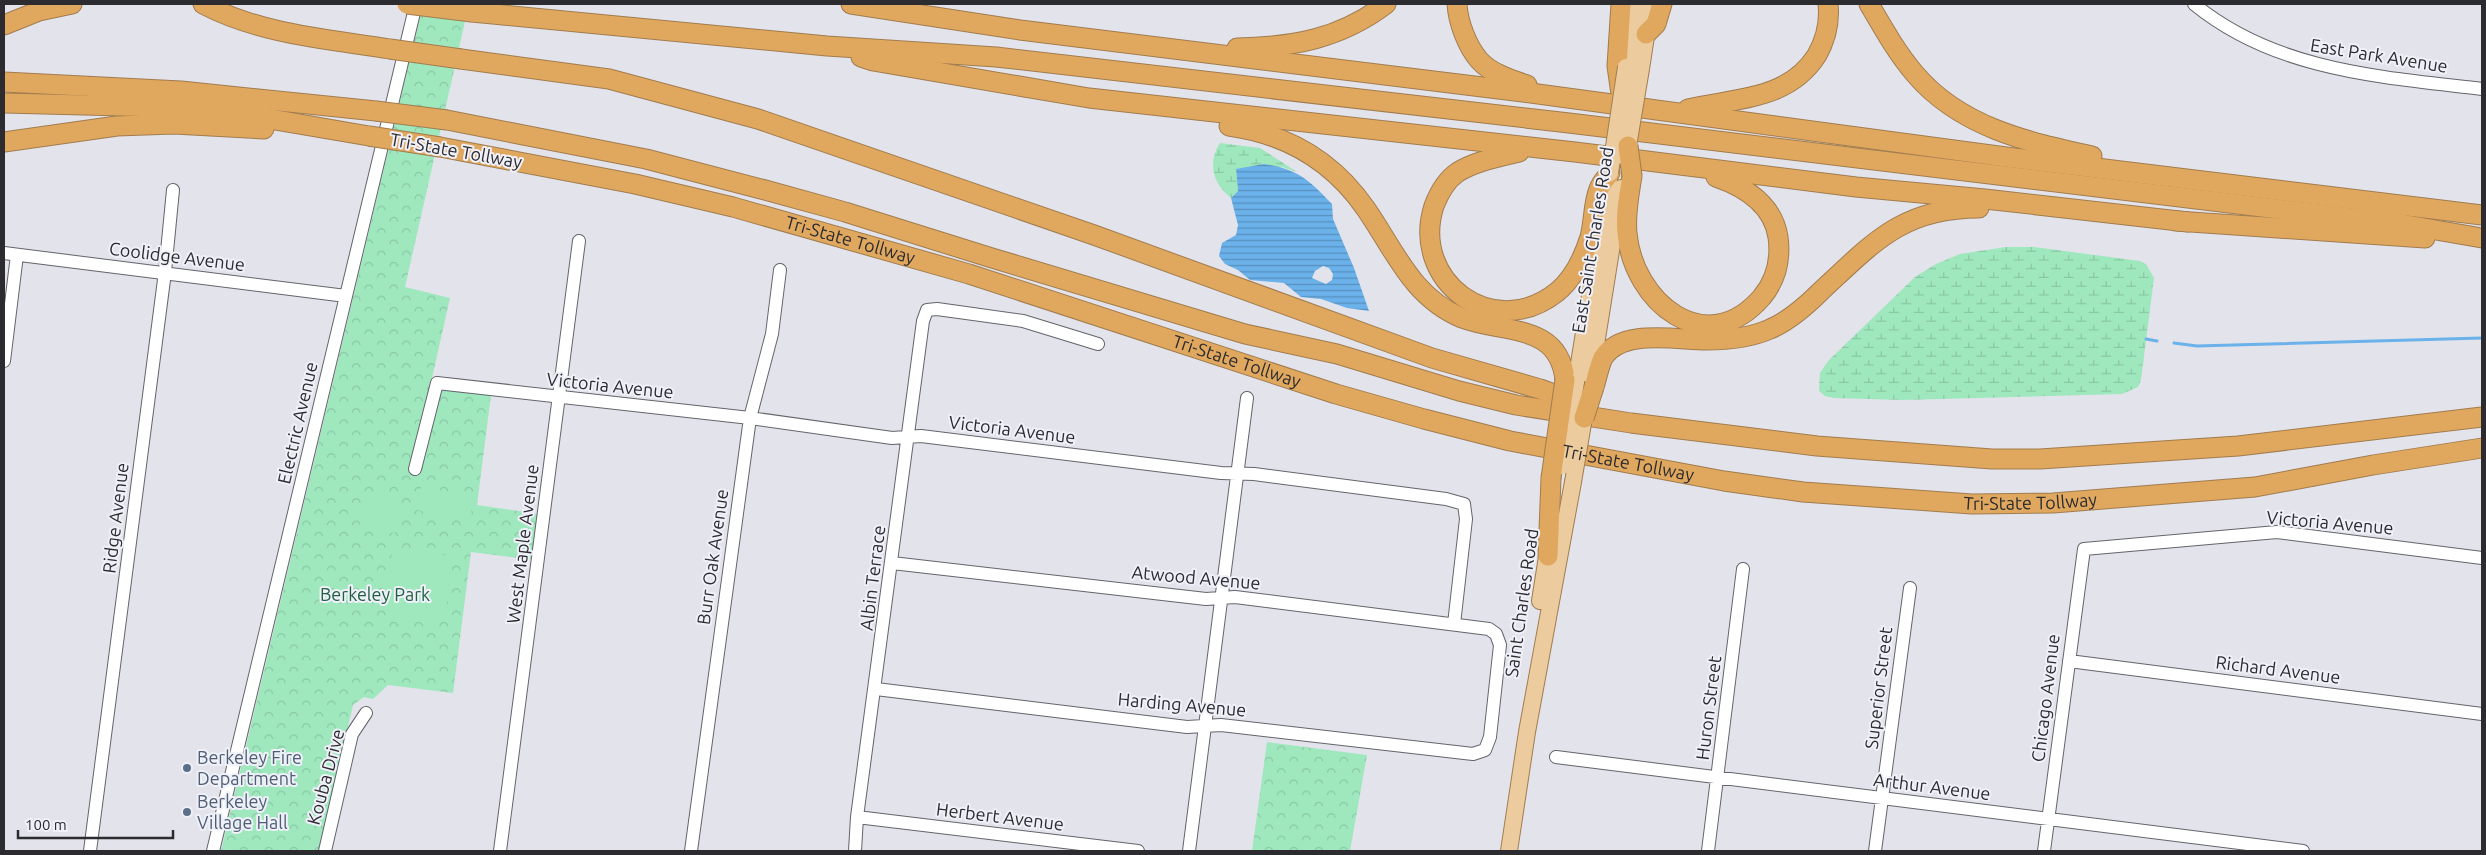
<svg xmlns="http://www.w3.org/2000/svg" width="2486" height="855" font-family="Ubuntu,sans-serif">
	<defs>
		<pattern id="forest-crowns" width="20" height="18" patternUnits="userSpaceOnUse" patternTransform="scale(1.25)"><rect width="20" height="18" fill="#9fe8be"/><path d="M2 6a3 3 0 1 1 6 0M12 15a3 3 0 1 1 6 0" fill="none" stroke="#89c7a4"/></pattern>
		<pattern id="wetland-marsh" width="20" height="14" patternUnits="userSpaceOnUse" patternTransform="scale(1.25)"><rect width="20" height="14" fill="#9fe8be"/><path d="M1 5h8M5 5V1M11 12h8M15 12V8" fill="none" stroke="#89c7a4"/></pattern>
		<pattern id="water-rules" width="6" height="5" patternUnits="userSpaceOnUse" patternTransform="scale(1.25)"><rect width="6" height="5" fill="#6bb1ea"/><path d="M0 2.5h6" fill="none" stroke="#5890be"/></pattern>
	</defs>
	<rect width="100%" height="100%" fill="#e3e3eb"/>
	<path fill="url(#forest-crowns)" d="M423 4H469L405 287 450 298 430 387 491 395 477 505 538 514 532 560 471 552 453 693 388 685 373 699 364 697 353 705 319 851H221Z
		M1267 742 1367 755 1350 851H1252Z"/>
	<path fill="url(#wetland-marsh)" d="M1220 143 1260 148 1297 172 1282 167 1236 170 1238 191 1231 198C1213 184 1207 163 1220 143Z
		M2006 247H2034L2140 261 2146 264 2154 278 2141 380 2138 387 2122 394 1902 400 1834 398 1825 396 1819 391 1820 373 1828 361 1915 277 1936 264 1960 254Z"/>
	<path fill="#9fe8be" d="M421 487 474 496 470 520 417 510Z
		M366 492 402 498 395 533 359 528Z
		M396 550 452 556 445 619C417 627 383 621 383 585 384 571 387 561 396 550Z"/>
	<path fill="url(#water-rules)" fill-rule="evenodd" d="M1264 164C1298 169 1309 180 1332 204L1333 219 1354 268 1369 311 1347 308 1321 299 1301 297 1284 283 1250 280 1238 270 1225 264 1219 256 1222 243 1236 235 1238 225 1231 198 1238 191 1236 169ZM1323 266 1329 268 1333 274 1332 280 1326 284 1312 278 1315 271Z"/>
	<g fill="none" stroke-linecap="round" stroke-linejoin="round">
		<path stroke="#6bb1ea" stroke-width="3" d="M2146 339 2157 341
			M2174 343 2197 346 2482 338"/>
		<defs>
			<path id="minor" d="M2194 4C2276 71 2381 77 2482 89
				M4 253 346 296
				M4 361 17 255
				M415 469 437 383 750 418 892 438 921 436 1221 473 1254 474 1446 499 1464 504 1466 519 1454 624
				M2069 661 2482 714
				M876 689 1187 727 1221 725 1473 754 1485 750 1490 737 1500 645 1496 634 1489 629 1235 597 1206 599 892 563
				M1556 757 2303 851
				M857 817 1138 851
				M90 851 165 272 173 190
				M213 851 416 4
				M325 851 352 734 366 713
				M500 851 579 241
				M691 851 750 418 772 334 780 270
				M855 851 857 817 923 321 927 310 937 309 1023 321 1098 344
				M1189 851 1247 398
				M1708 851 1743 569
				M1875 851 1910 588
				M2044 851 2084 549 2277 532 2482 558"/>
			<path id="major" d="M1626 67 1635 4
				M1641 69 1651 4
				M1591 376 1621 188
				M1576 382 1609 178
				M1540 601 1549 544
				M1509 851 1527 732 1573 482"/>
			<g id="highway">
				<path d="M203 4C260 34 327 39 390 49"/>
				<path d="M851 4 1020 30 1523 92 2006 157 2482 215"/>
				<path d="M1457 4C1458 22 1467 46 1479 60 1490 73 1512 80 1527 85"/>
				<path d="M1621 4 1617 66 1621 94"/>
				<path d="M1869 4C1883 28 1897 53 1915 74 1960 127 2027 142 2092 156"/>
				<path d="M472 12 827 46 996 57 1569 123 2401 224 2482 238"/>
				<path d="M4 25 39 11 72 4"/>
				<path d="M1646 34 1656 24 1662 4"/>
				<path d="M1237 48C1293 47 1340 39 1386 4"/>
				<path d="M861 57 873 61 1089 98 1575 152 1856 187 1985 199 2188 222"/>
				<path d="M461 59 609 79 758 119 1094 235 1432 358 1540 389 1576 402"/>
				<path d="M4 82 181 91 376 111"/>
				<path d="M4 103 163 107 235 113 369 136"/>
				<path d="M1688 109C1734 98 1788 101 1817 55 1826 39 1830 22 1828 4"/>
				<path d="M447 120 646 159 765 190 845 212 992 258 1245 334 1337 354 1459 391 1516 405 1631 423 1817 446 1992 459H2040L2238 446 2482 417"/>
				<path d="M1229 126C1287 134 1333 161 1366 209 1395 251 1412 297 1462 318 1503 334 1559 322 1565 380"/>
				<path d="M4 142 117 126 174 124 264 129"/>
				<path id="s1" d="M440 147 635 184 733 207 969 274 1336 394 1424 419 1510 441 1724 481 1803 492 1972 504 2053 503 2255 487 2373 465 2482 448"/>
				<path d="M1519 152C1499 157 1476 161 1458 172 1446 180 1439 193 1434 206 1410 281 1493 343 1557 292 1573 279 1584 256 1590 237 1594 222 1593 204 1599 189 1601 183 1606 178 1610 173"/>
				<path d="M1632 176C1629 195 1625 214 1627 233 1633 302 1706 362 1762 297 1776 280 1781 259 1778 237 1773 204 1745 187 1716 177"/>
				<path d="M2176 221 2425 238"/>
				<path d="M1594 387C1597 378 1599 366 1603 358 1621 328 1677 340 1706 340 1727 340 1750 338 1770 329 1789 321 1806 306 1821 291 1873 243 1902 208 1979 208"/>
				<path d="M1548 556 1551 478"/>
			</g>
		</defs>
		<use href="#minor" stroke="#64646b" stroke-width="14"/>
		<use href="#major" stroke="#a17c4e" stroke-width="18"/>
		<use href="#highway" stroke="#a17c4e" stroke-width="21"/>
		<use href="#minor" stroke="#fff" stroke-width="12"/>
		<use href="#major" stroke="#eccb9f" stroke-width="16"/>
		<use href="#highway" stroke="#e0a85f" stroke-width="19"/>
		<defs>
			<path id="major-bridge" d="M1626 158 1641 69
				M1610 173 1626 67
				M1562 466 1576 382
				M1573 482 1586 406"/>
			<path id="highway-bridge" d="M407 4 472 12
				M390 49 461 59
				M376 111 447 120
				M369 136 440 147
				M1628 146 1632 176
				M1584 418 1594 387
				M1551 478 1565 380"/>
		</defs>
		<use href="#major-bridge" stroke="#a17c4e" stroke-width="18" stroke-linecap="butt"/>
		<use href="#highway-bridge" stroke="#a17c4e" stroke-width="21" stroke-linecap="butt"/>
		<use href="#major-bridge" stroke="#eccb9f" stroke-width="16"/>
		<use href="#highway-bridge" stroke="#e0a85f" stroke-width="19"/>
	</g>
	<g fill="#5c6f8a" stroke="#f0f0f9" stroke-width="2">
		<circle cx="187" cy="768" r="5"/>
		<circle cx="187" cy="812" r="5"/>
	</g>
	<g text-anchor="middle" stroke-width="4" stroke-linejoin="round" paint-order="stroke">
		<g font-size="18" fill="#2c2b2f" stroke="#f0f0f9">
			<text transform="translate(2379 56) rotate(9)" y="6">East Park Avenue</text>
			<text transform="translate(456 151) rotate(10)" y="6">Tri-State Tollway</text>
			<text dy="6" stroke="none"><textPath href="#s1" startOffset="421">Tri-State Tollway</textPath></text>
			<text transform="translate(1593 240) rotate(-81)" y="6">East Saint Charles Road</text>
			<text transform="translate(177 257) rotate(7)" y="6">Coolidge Avenue</text>
			<text dy="6" stroke="none"><textPath href="#s1" startOffset="826">Tri-State Tollway</textPath></text>
			<text transform="translate(610 386) rotate(6)" y="6">Victoria Avenue</text>
			<text transform="translate(298 423) rotate(-77)" y="6">Electric Avenue</text>
			<text transform="translate(1012 430) rotate(7)" y="6">Victoria Avenue</text>
			<text dy="6" stroke="none"><textPath href="#s1" startOffset="1231">Tri-State Tollway</textPath></text>
			<text dy="6" stroke="none"><textPath href="#s1" startOffset="1636">Tri-State Tollway</textPath></text>
			<text transform="translate(116 518) rotate(-83)" y="6">Ridge Avenue</text>
			<text transform="translate(2330 523) rotate(5)" y="6">Victoria Avenue</text>
			<text transform="translate(523 544) rotate(-83)" y="6">West Maple Avenue</text>
			<text transform="translate(713 557) rotate(-82)" y="6">Burr Oak Avenue</text>
			<text transform="translate(873 578) rotate(-83)" y="6">Albin Terrace</text>
			<text transform="translate(1196 578) rotate(5)" y="6">Atwood Avenue</text>
			<text transform="translate(1522 603) rotate(-82)" y="6">Saint Charles Road</text>
			<text transform="translate(2278 670) rotate(7)" y="6">Richard Avenue</text>
			<text transform="translate(1879 688) rotate(-83)" y="6">Superior Street</text>
			<text transform="translate(2046 698) rotate(-83)" y="6">Chicago Avenue</text>
			<text transform="translate(1182 705) rotate(5)" y="6">Harding Avenue</text>
			<text transform="translate(1709 708) rotate(-83)" y="6">Huron Street</text>
			<text transform="translate(326 777) rotate(-75)" y="6">Kouba Drive</text>
			<text transform="translate(1932 787) rotate(7)" y="6">Arthur Avenue</text>
			<text transform="translate(1000 817) rotate(7)" y="6">Herbert Avenue</text>
		</g>
		<g font-size="18" fill="#216142" stroke="#f0f0f9">
			<text x="375" y="601">Berkeley Park</text>
		</g>
		<g font-size="18" fill="#4e5e75" stroke="#f0f0f9" text-anchor="start">
			<text x="197" y="764">Berkeley Fire<tspan x="197" dy="21">Department</tspan></text>
			<text x="197" y="808">Berkeley<tspan x="197" dy="21">Village Hall</tspan></text>
		</g>
	</g>
	<rect width="2486" height="855" fill="none" stroke="#2c2b2f" stroke-width="10"/>
	<path d="M18 830v8h155v-8" fill="none" stroke="#2c2b2f" stroke-width="2.5"/>
	<text x="25" y="830" font-size="15" fill="#2c2b2f" stroke="#f0f0f9" stroke-width="4" paint-order="stroke">100 m</text>
</svg>
